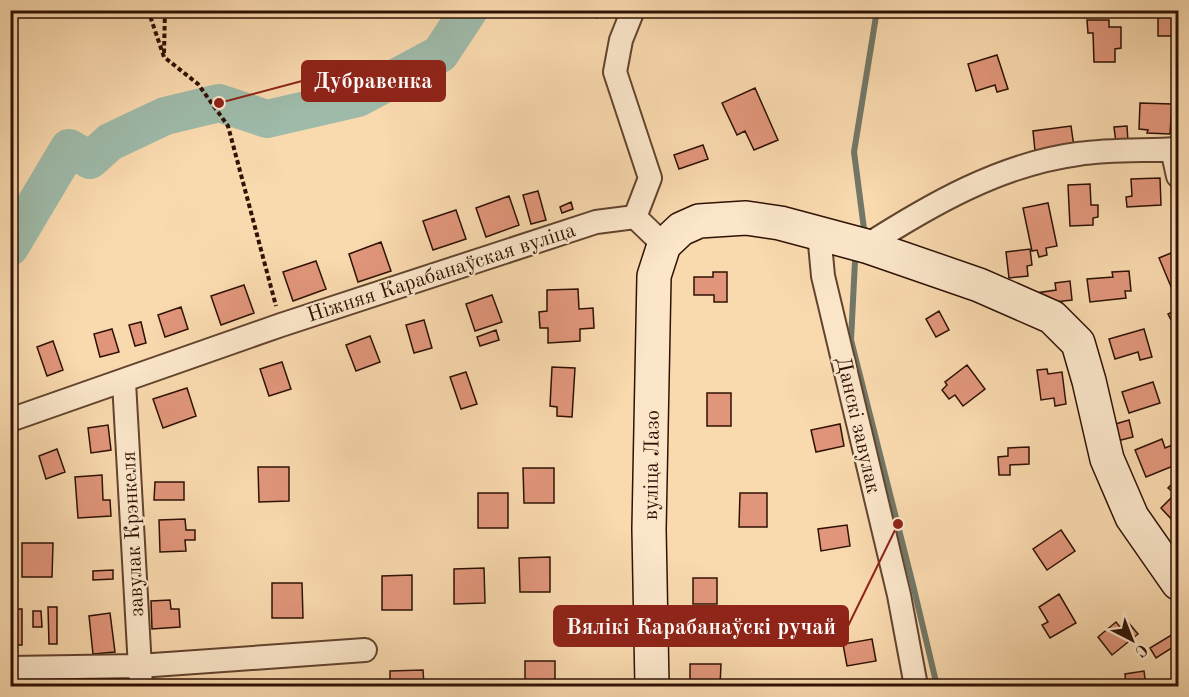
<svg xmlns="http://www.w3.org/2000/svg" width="1189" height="697" font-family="'Old Standard TT',serif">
	<rect width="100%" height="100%" fill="#f9d9ae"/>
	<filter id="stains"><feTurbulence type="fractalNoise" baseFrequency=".00333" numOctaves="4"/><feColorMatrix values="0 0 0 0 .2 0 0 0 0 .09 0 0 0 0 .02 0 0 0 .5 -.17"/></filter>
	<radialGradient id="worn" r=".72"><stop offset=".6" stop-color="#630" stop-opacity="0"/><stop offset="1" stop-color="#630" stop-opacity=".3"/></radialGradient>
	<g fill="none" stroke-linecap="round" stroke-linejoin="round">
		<path stroke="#727767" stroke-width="6" d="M864 229 854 152 877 10
			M855 261 851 340 913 585 937 686"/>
		<path stroke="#9ebaa9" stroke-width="38" d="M10 247 69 148 90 160 110 142 165 116 219 103 267 119 358 98 440 54 469 10"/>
	</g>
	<path fill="#e1967b" stroke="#2f1204" stroke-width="1.5" d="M593 10H611L597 18Z
		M1011 10H1038V15H1018V13H1011Z
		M1158 10H1177L1176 36H1158Z
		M1087 20H1109V27H1121V48L1115 49V62H1094L1093 33H1088Z
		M997 55 1008 89 997 92 995 85 976 91 968 64Z
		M755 88 778 140 754 150 745 131 737 135 722 103Z
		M1140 103 1172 104 1170 134 1147 133 1148 130 1139 129Z
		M1071 126 1074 147 1035 151 1033 131Z
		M1127 126 1128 142 1116 143 1114 127Z
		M703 145 708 159 679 169 674 155Z
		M1160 178 1161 205 1127 207 1126 197 1132 196 1131 179Z
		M1090 184 1091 205H1098V217L1093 218V225L1070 226 1068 185Z
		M538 191 546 220 531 224 523 195Z
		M509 196 519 225 486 237 476 208Z
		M571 202 573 209 562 213 560 207Z
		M1048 203 1057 246 1046 248 1047 255 1039 257 1037 250 1032 251 1023 208Z
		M456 210 466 239 433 250 423 221Z
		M381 242 391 271 358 282 349 254Z
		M1030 249 1032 265 1027 266 1028 276 1009 278 1006 252Z
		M1171 253 1174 260 1178 258V286L1172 289 1159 258Z
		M316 261 326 289 293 301 283 272Z
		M1129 271 1131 291H1125L1126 298 1090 302 1087 279 1113 277 1112 272Z
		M713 272H727V302H714V295H694V277H713Z
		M1070 281 1072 300 1037 304 1036 293 1056 290 1055 283Z
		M244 285 254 313 221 325 211 296Z
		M578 289 579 309 593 308 594 328 580 329V341L548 343V328H540L539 312 547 311V290Z
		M492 295 502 322 475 331 466 304Z
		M181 307 188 329 165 337 158 315Z
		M1178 309V330L1177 331 1168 314Z
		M939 311 949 330 936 337 926 319Z
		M424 320 432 348 414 353 406 325Z
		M141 322 146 343 135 346 129 325Z
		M112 329 119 352 100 357 94 334Z
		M1144 329 1152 357 1140 360 1138 352 1115 359 1109 339Z
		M496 330 499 340 480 346 477 337Z
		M370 336 380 362 356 371 346 345Z
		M53 341 63 370 47 376 37 347Z
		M282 362 291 389 269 396 260 369Z
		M967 365 985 389 963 406 955 395 949 399 942 390 947 385 945 382Z
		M552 367 575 368 572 417 557 416V407L550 406Z
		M1047 369 1048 374 1062 372 1066 404 1055 406 1054 398 1041 400 1037 370Z
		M466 372 477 404 461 409 450 377Z
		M1153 382 1160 403 1129 413 1122 392Z
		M187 388 196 416 163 428 153 399Z
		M707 393H731V426H707Z
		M1129 420 1133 437 1117 441 1112 425Z
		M840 424 844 446 816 452 811 430Z
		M108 425 111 450 91 453 88 428Z
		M1162 439 1165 448 1175 444 1178 452V464L1146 477 1135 450Z
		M1029 447V464L1010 465V475H999L998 457 1008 456V448Z
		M57 449 65 472 46 479 39 456Z
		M258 467H289V501L259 502Z
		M523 468H554V503H524Z
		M102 475 103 500H110L111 516 78 518 75 477Z
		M1178 478V519L1175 523 1161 508 1175 494 1168 488Z
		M155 482H184V500H154Z
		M478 493H508V528H478Z
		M740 493H767V527H739Z
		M185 519 186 530H195V540H185L186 551 160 552 159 520Z
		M847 525 850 546 821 551 818 529Z
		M1061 530 1075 551 1047 570 1033 549Z
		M22 543H53L52 577H22Z
		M550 557V592H520L519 558Z
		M484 568 485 603 454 604V569Z
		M113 570V579L93 580V571Z
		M412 575V610H382V576Z
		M693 578H717V604H693Z
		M272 583H302L303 618H272Z
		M1059 594 1076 623 1050 638 1042 625 1048 622 1039 607Z
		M170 600 171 609H179L180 627 152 629 151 601Z
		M48 607H57V644H49Z
		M10 609H22V645H10Z
		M33 611H41L42 627H33Z
		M110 613 115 652 93 654 89 616Z
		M1127 621 1138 634 1112 655 1098 637 1116 622 1120 627Z
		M1173 634 1178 644 1156 658 1150 648Z
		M872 639 876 661 847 666 843 644Z
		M525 661H555V686H525Z
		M690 664H721L720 686H690Z
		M423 670 424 686H390V671Z
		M1144 671 1146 686H1126L1125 674Z
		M41 682H53V686H41Z"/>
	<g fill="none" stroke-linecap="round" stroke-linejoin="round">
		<defs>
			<path id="street" d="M633 10 621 40 615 72 650 178 635 217
				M1172 149 1178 176
				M819 233 823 276 899 595 916 686
				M866 246C930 205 1001 164 1078 154 1111 149 1145 151 1178 149
				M124 382 141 686
				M10 420 281 325 596 222 635 217 664 245
				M10 668 139 666 365 650"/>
			<path id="secondary" d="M652 686 649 529 654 276 664 245 681 229 699 221 746 218 780 223 866 246 979 285 1052 317 1078 343 1089 381 1107 459 1132 517 1178 583"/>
		</defs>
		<use href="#street" stroke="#62442e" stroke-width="26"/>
		<use href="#secondary" stroke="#2f1204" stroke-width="36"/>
		<path stroke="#2f1204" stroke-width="4" stroke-dasharray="4.5 3" stroke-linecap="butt" d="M148 10 164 57 198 84 228 126 276 306
			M164 53 165 10"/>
		<use href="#street" stroke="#fbe6ca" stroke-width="22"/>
		<use href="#secondary" stroke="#fbe6ca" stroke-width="33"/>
	</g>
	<g text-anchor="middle" stroke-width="4.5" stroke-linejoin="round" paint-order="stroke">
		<g font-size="21" fill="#2f1204" stroke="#fbe6ca">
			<text transform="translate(441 272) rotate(-18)" y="7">Ніжняя Карабанаўская вуліца</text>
			<text transform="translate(859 425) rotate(77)" y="7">Данскі завулак</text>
			<text transform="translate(651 465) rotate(-89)" y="7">вуліца Лазо</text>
			<text transform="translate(132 534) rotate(-93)" y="7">завулак Крэнкеля</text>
		</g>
	</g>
	<path fill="none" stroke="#8f2418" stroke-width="2" d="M219 103L302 81M898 524L848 626"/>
	<g fill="#8f2418" stroke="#fbe6ca" stroke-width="2">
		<circle cx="219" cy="103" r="6"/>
		<circle cx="898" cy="524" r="6"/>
	</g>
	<g fill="#8f2418" stroke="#8f2418" stroke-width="2">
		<rect x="302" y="61" width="143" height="40" rx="6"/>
		<rect x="554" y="606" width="294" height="40" rx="6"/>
	</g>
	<g font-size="22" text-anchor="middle" font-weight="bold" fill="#fff">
		<text x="373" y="88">Дубравенка</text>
		<text x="701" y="634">Вялікі Карабанаўскі ручай</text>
	</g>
	<rect width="1189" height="697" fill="none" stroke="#f9d9ae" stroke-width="36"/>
	<rect x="12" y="12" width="1165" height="673" fill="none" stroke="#2f1204" stroke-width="3"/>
	<rect x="18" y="18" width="1153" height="661" fill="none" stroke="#2f1204" stroke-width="1.5"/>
	<g transform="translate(1132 640) rotate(138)" stroke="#fbe6ca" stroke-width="4.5" paint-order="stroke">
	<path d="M0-4.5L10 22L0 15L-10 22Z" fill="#2f1204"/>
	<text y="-9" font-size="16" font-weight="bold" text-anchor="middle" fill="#2f1204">С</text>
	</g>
	<rect width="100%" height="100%" filter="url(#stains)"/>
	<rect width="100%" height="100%" fill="url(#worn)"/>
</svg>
